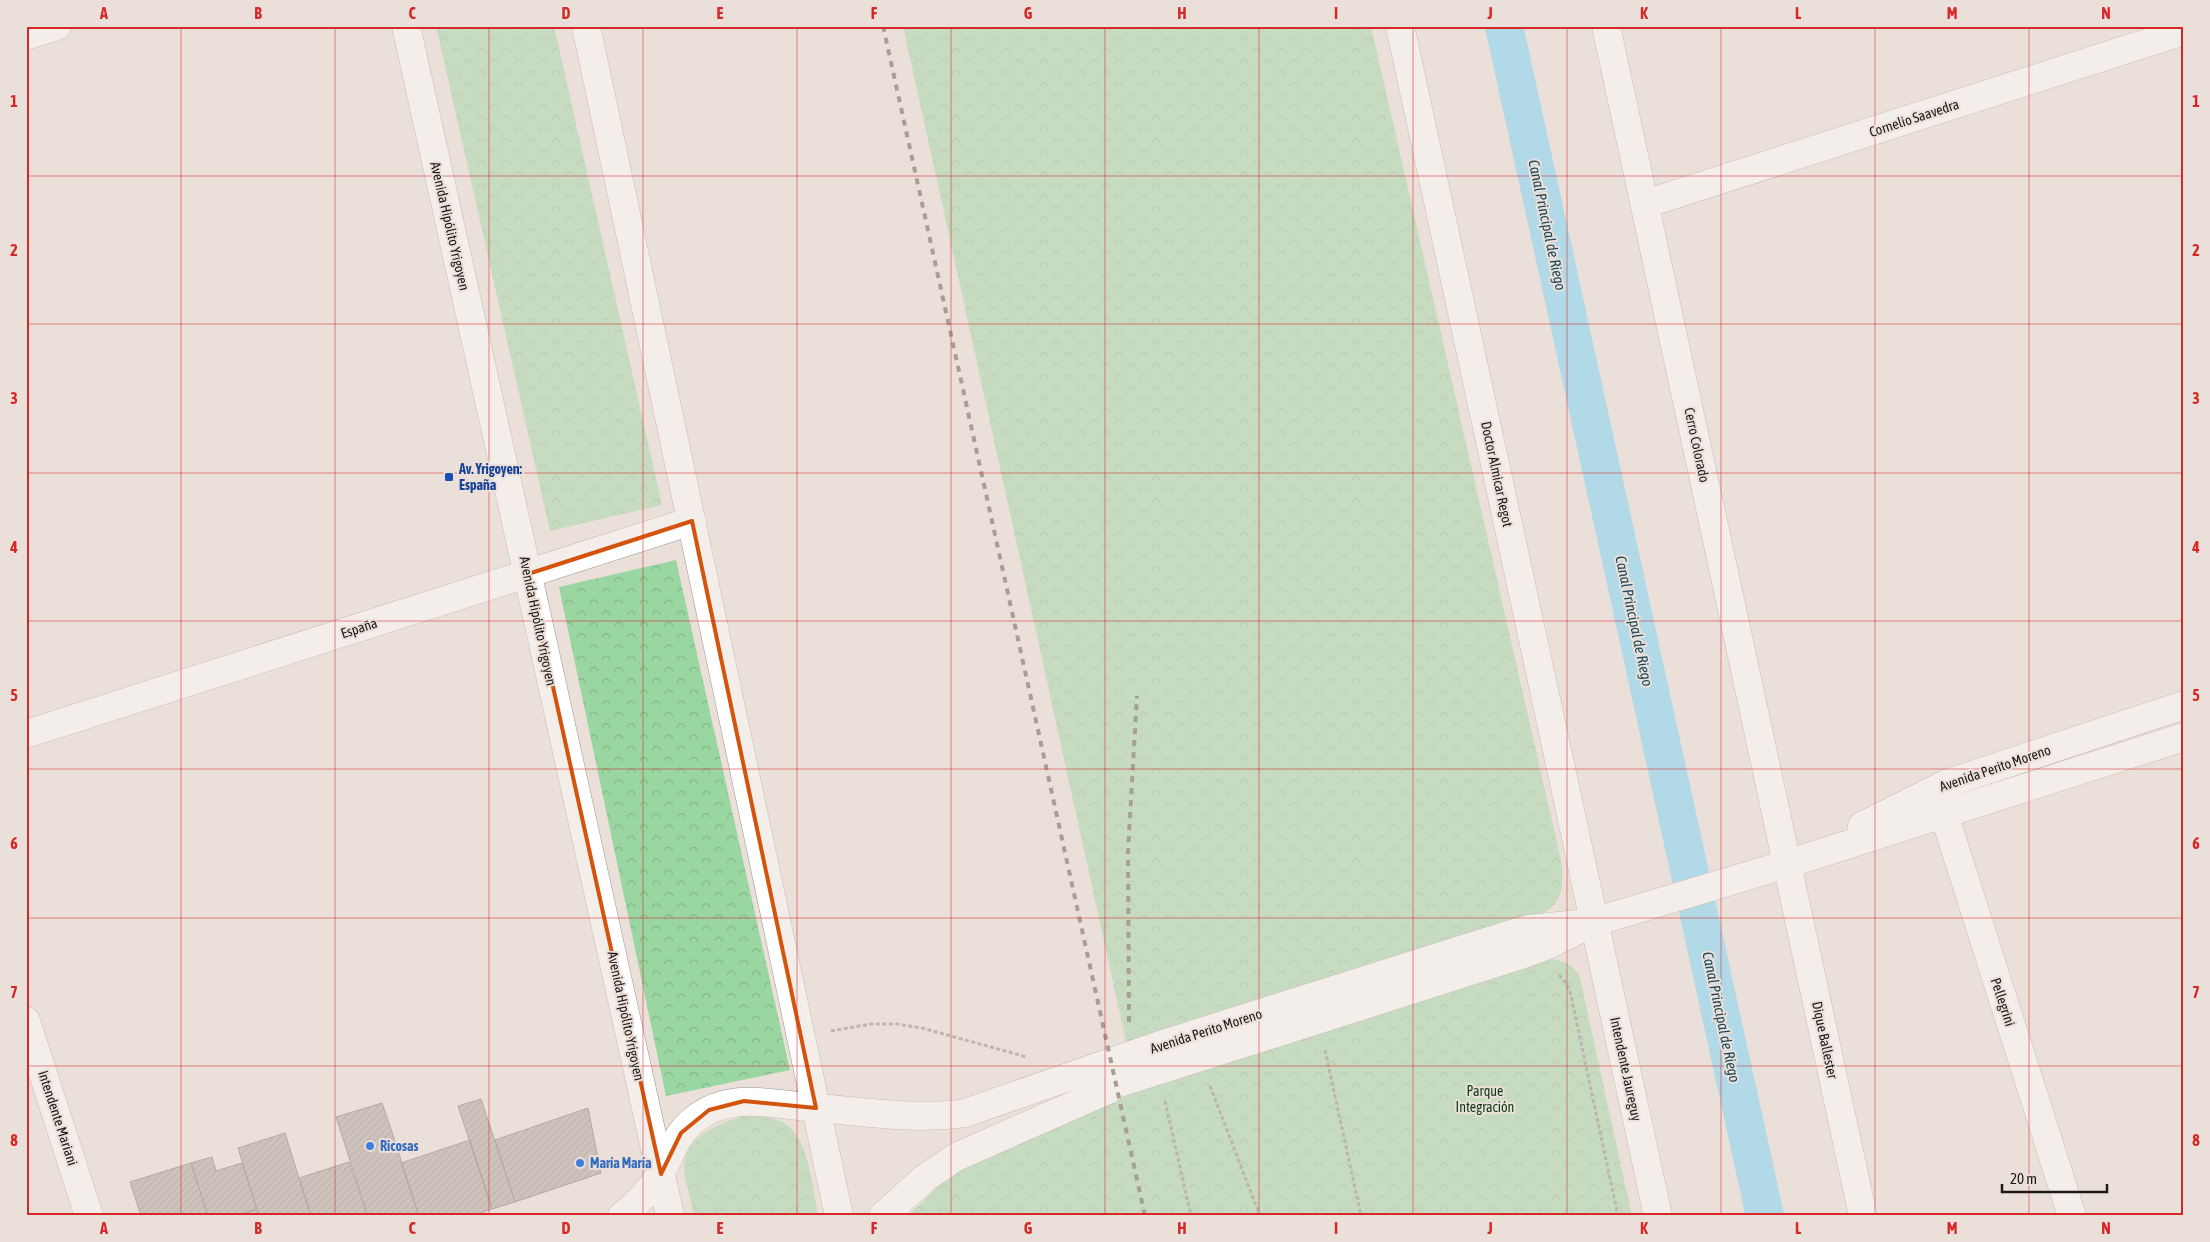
<svg xmlns="http://www.w3.org/2000/svg" width="2210" height="1242" font-family="'Asap Condensed',sans-serif">
	<defs>
		<pattern id="park-crowns" width="20" height="18" patternUnits="userSpaceOnUse" patternTransform="scale(1.25)"><rect width="20" height="18" fill="#9ad6a1"/><path d="M2 6a3 3 0 1 1 6 0M12 15a3 3 0 1 1 6 0" fill="none" stroke="#84b78a"/></pattern>
		<pattern id="building-hatch" width="6" height="6" patternUnits="userSpaceOnUse" patternTransform="scale(1.25)"><rect width="6" height="6" fill="#aca19a"/><path d="M-1 1l2-2M0 6l6-6M5 7l2-2" fill="none" stroke="#8b827d"/></pattern>
	</defs>
	<rect width="100%" height="100%" fill="#ebe0d9"/>
	<path fill="url(#park-crowns)" d="M436 26H554L662 505 550 531Z
		M903 26H1371L1562 865C1563 889 1563 903 1540 915L1127 1046Z
		M676 560 790 1070 666 1096 559 587Z
		M1551 959C1565 961 1574 965 1580 978L1632 1216H908L945 1180 973 1164 1137 1091 1542 960Z
		M745 1116C759 1116 778 1117 790 1127 808 1143 814 1192 818 1216H694C691 1201 686 1185 684 1170 682 1137 719 1123 745 1116Z"/>
	<g fill="none" stroke-linecap="round" stroke-linejoin="round">
		<path stroke="#6ad0f8" stroke-width="38" d="M1504 26 1765 1216"/>
	</g>
	<path fill="url(#building-hatch)" stroke="#726962" d="M481 1099 515 1202 492 1209 458 1106Z
		M382 1103 391 1129 419 1216H368L336 1117Z
		M588 1108 601 1173 515 1202 495 1140Z
		M285 1133 299 1178 311 1216H259L238 1148Z
		M470 1140 492 1209 471 1216H419L401 1163Z
		M212 1157 216 1171 242 1163 257 1209 235 1216H208L191 1163Z
		M349 1162 367 1216H311L299 1178Z
		M191 1163 208 1216H141L130 1182Z
		M257 1209 259 1216H235Z"/>
	<g fill="none" stroke-linecap="round" stroke-linejoin="round">
		<defs>
			<path id="street" d="M1400 26 1658 1216
				M1606 26 1863 1216
				M26 36 57 26
				M1645 204 2184 31
				M26 734 692 521
				M1937 792 2072 1216
				M26 1021 89 1216"/>
			<path id="secondary" d="M406 26 670 1216
				M586 26 839 1216
				M1862 826 1948 783 2184 705
				M622 1216C637 1204 650 1191 660 1174 672 1154 674 1136 694 1120 730 1090 775 1105 818 1108 866 1112 917 1120 965 1113L1163 1044 1514 933 1530 929 1578 924
				M883 1216 925 1178 956 1157 1108 1090 1116 1084 1518 956 1548 945 1594 922 1787 864 2184 737"/>
		</defs>
		<use href="#street" stroke="#9d938c" stroke-width="29"/>
		<use href="#secondary" stroke="#9d938c" stroke-width="29"/>
		<path stroke="#89827c" stroke-width="3" stroke-dasharray="4 2.5" stroke-linecap="butt" d="M1559 975 1566 983 1570 991 1618 1216
			M831 1031 871 1024H897L922 1028 1027 1057
			M1325 1050 1361 1216
			M1210 1086 1260 1216
			M1165 1101 1191 1216"/>
		<use href="#street" stroke="#fff" stroke-width="28"/>
		<use href="#secondary" stroke="#fff" stroke-width="28"/>
		<path stroke="#554f4b" stroke-width="4" stroke-dasharray="6 6" stroke-linecap="butt" d="M883 26 1145 1216
			M1129 1022 1128 851 1137 696"/>
	</g>
	<path d="M0 0H2210V1242H0ZM692 521 816 1108 744 1101 709 1110 681 1133 661 1174 528 574Z" fill="#ebe0d9" fill-opacity=".55" fill-rule="evenodd"/>
	<path fill="none" stroke="#d4530d" stroke-width="4" stroke-linejoin="round" d="M692 521 816 1108 744 1101 709 1110 681 1133 661 1174 528 574Z"/>
	<path fill="none" stroke="#d62828" stroke-width="1" stroke-opacity="0.55" d="M181 26V1216M335 26V1216M489 26V1216M643 26V1216M797 26V1216M951 26V1216M1105 26V1216M1259 26V1216M1413 26V1216M1567 26V1216M1721 26V1216M1875 26V1216M2029 26V1216M26 176H2184M26 324H2184M26 473H2184M26 621H2184M26 769H2184M26 918H2184M26 1066H2184"/>
	<rect fill="#1a4fb4" stroke="#ebe0d9" stroke-width="2" x="444" y="472" width="10" height="10" rx="2.5"/>
	<g fill="#3f7fe0" stroke="#ebe0d9" stroke-width="2">
		<circle cx="370" cy="1146" r="5"/>
		<circle cx="580" cy="1163" r="5"/>
	</g>
	<g text-anchor="middle" stroke-width="4" stroke-linejoin="round" paint-order="stroke">
		<g font-size="14" fill="#1d1916" stroke="#ebe0d9">
			<text transform="translate(1914 118) rotate(-18)" y="5">Cornelio Saavedra</text>
			<text transform="translate(450 226) rotate(77)" y="5">Avenida Hipólito Yrigoyen</text>
			<text transform="translate(1697 445) rotate(78)" y="5">Cerro Colorado</text>
			<text transform="translate(1497 474) rotate(78)" y="5">Doctor Almicar Regot</text>
			<text transform="translate(538 621) rotate(78)" y="5">Avenida Hipólito Yrigoyen</text>
			<text transform="translate(359 628) rotate(-18)" y="5">España</text>
			<text transform="translate(1995 768) rotate(-19)" y="5">Avenida Perito Moreno</text>
			<text transform="translate(2003 1002) rotate(72)" y="5">Pellegrini</text>
			<text transform="translate(626 1016) rotate(78)" y="5">Avenida Hipólito Yrigoyen</text>
			<text transform="translate(1206 1031) rotate(-18)" y="5">Avenida Perito Moreno</text>
			<text transform="translate(1825 1040) rotate(78)" y="5">Dique Ballester</text>
			<text transform="translate(1626 1069) rotate(78)" y="5">Intendente Jaureguy</text>
			<text transform="translate(58 1118) rotate(72)" y="5">Intendente Mariani</text>
		</g>
		<g font-size="14" font-weight="bold" fill="#164399" stroke="#ebe0d9" text-anchor="start">
			<text x="459" y="474">Av. Yrigoyen:<tspan x="459" dy="16">España</tspan></text>
		</g>
		<g font-size="14" fill="#083c16" stroke="#ebe0d9">
			<text x="1485" y="1096">Parque<tspan x="1485" dy="16">Integración</tspan></text>
		</g>
		<g font-size="14" font-weight="bold" fill="#366cbe" stroke="#ebe0d9" text-anchor="start">
			<text x="380" y="1151">Ricosas</text>
			<text x="590" y="1168">María María</text>
		</g>
		<g font-size="15" font-style="italic" fill="#1c4859" stroke="#ebe0d9">
			<text transform="translate(1547 225) rotate(78)" y="5">Canal Principal de Riego</text>
			<text transform="translate(1634 621) rotate(78)" y="5">Canal Principal de Riego</text>
			<text transform="translate(1721 1017) rotate(78)" y="5">Canal Principal de Riego</text>
		</g>
	</g>
	<rect width="2210" height="1242" fill="none" stroke="#ebe0d9" stroke-width="55"/>
	<path d="M2002 1184v8h105v-8" fill="none" stroke="#1d1916" stroke-width="2.5"/>
	<text x="2010" y="1184" font-size="15" fill="#1d1916" stroke="#ebe0d9" stroke-width="4" paint-order="stroke">20 m</text>
	<rect x="28" y="28" width="2154" height="1186" fill="none" stroke="#d62828" stroke-width="2"/>
	<g font-size="16" text-anchor="middle" font-weight="bold" fill="#d62828">
		<text x="104" y="19">A</text>
		<text x="258" y="19">B</text>
		<text x="412" y="19">C</text>
		<text x="566" y="19">D</text>
		<text x="720" y="19">E</text>
		<text x="874" y="19">F</text>
		<text x="1028" y="19">G</text>
		<text x="1182" y="19">H</text>
		<text x="1336" y="19">I</text>
		<text x="1490" y="19">J</text>
		<text x="1644" y="19">K</text>
		<text x="1798" y="19">L</text>
		<text x="1952" y="19">M</text>
		<text x="2106" y="19">N</text>
		<text x="14" y="107">1</text>
		<text x="2196" y="107">1</text>
		<text x="14" y="256">2</text>
		<text x="2196" y="256">2</text>
		<text x="14" y="404">3</text>
		<text x="2196" y="404">3</text>
		<text x="14" y="553">4</text>
		<text x="2196" y="553">4</text>
		<text x="14" y="701">5</text>
		<text x="2196" y="701">5</text>
		<text x="14" y="849">6</text>
		<text x="2196" y="849">6</text>
		<text x="14" y="998">7</text>
		<text x="2196" y="998">7</text>
		<text x="14" y="1146">8</text>
		<text x="2196" y="1146">8</text>
		<text x="104" y="1234">A</text>
		<text x="258" y="1234">B</text>
		<text x="412" y="1234">C</text>
		<text x="566" y="1234">D</text>
		<text x="720" y="1234">E</text>
		<text x="874" y="1234">F</text>
		<text x="1028" y="1234">G</text>
		<text x="1182" y="1234">H</text>
		<text x="1336" y="1234">I</text>
		<text x="1490" y="1234">J</text>
		<text x="1644" y="1234">K</text>
		<text x="1798" y="1234">L</text>
		<text x="1952" y="1234">M</text>
		<text x="2106" y="1234">N</text>
	</g>
</svg>
